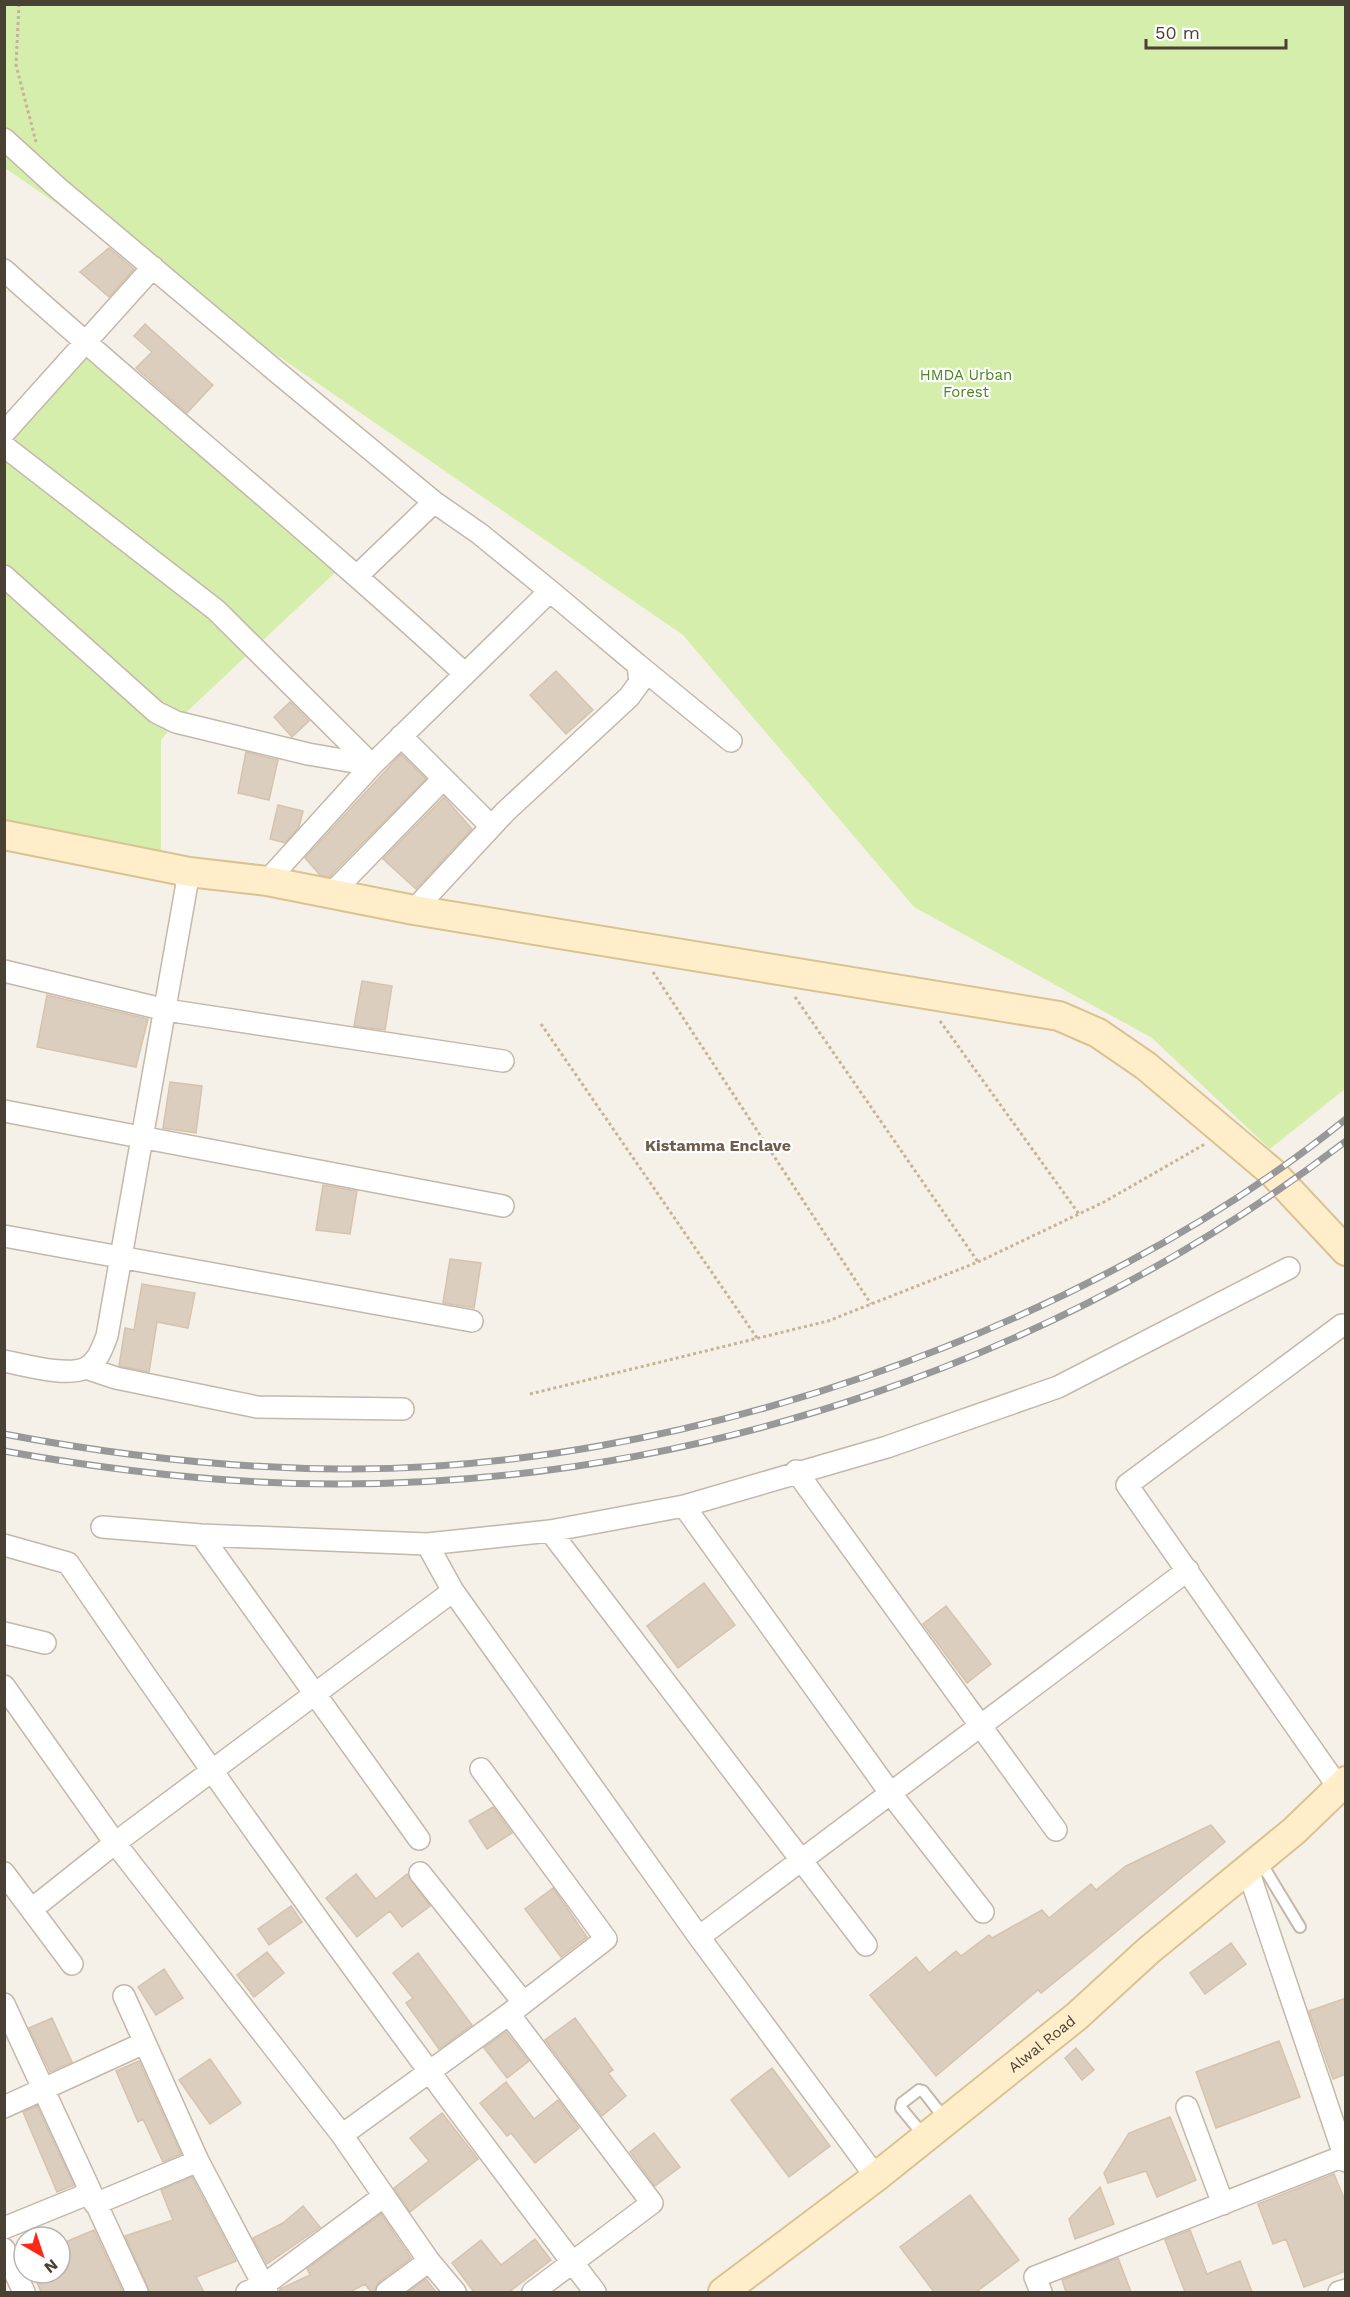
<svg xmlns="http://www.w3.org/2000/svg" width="1350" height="2297" font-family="'Work Sans',sans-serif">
	<rect width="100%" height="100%" fill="#f6f1e8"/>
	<path fill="#d5eeac" d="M4 5H1345V1089L1270 1149 1152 1038 914 907 683 635 5 168Z
		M89 349 341 567 176 722 161 740V851L5 824V445Z"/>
	<path fill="#dccebf" stroke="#d5c3ae" stroke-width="1.5" d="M109 248 134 269 109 297 80 272Z
		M145 324 213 385 187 413 136 368 152 352 134 336Z
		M556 671 593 710 566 734 530 695Z
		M290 702 309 721 292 737 274 717Z
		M246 752 278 760 269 800 238 793Z
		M401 754 426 779 333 873 330 877 320 875 305 858Z
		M444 797 472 829 416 889 383 859Z
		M278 805 303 811 299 827 285 843 270 839Z
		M362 981 392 986 385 1030 354 1026Z
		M47 995 148 1019 136 1067 37 1047Z
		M170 1082 202 1086 196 1133 163 1128Z
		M323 1185 357 1191 350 1234 316 1230Z
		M450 1259 481 1263 474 1308 443 1303Z
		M142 1284 195 1293 188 1328 157 1322 149 1372 119 1366 125 1328 134 1330Z
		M704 1583 735 1625 678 1668 647 1626Z
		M946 1606 991 1664 967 1683 923 1624Z
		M493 1807 512 1833 487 1849 469 1821Z
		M1211 1825 1225 1842 1082 1960 1041 1993 1038 1990 936 2076 870 1995 916 1957 929 1973 956 1951 961 1956 989 1935 992 1938 1042 1910 1049 1918 1091 1884 1096 1890 1126 1866Z
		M356 1874 376 1899 407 1874 430 1906 402 1927 390 1911 357 1937 326 1898Z
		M553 1888 587 1937 561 1957 525 1909Z
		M291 1906 302 1922 269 1945 258 1929Z
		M1231 1943 1246 1964 1205 1994 1190 1973Z
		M267 1952 284 1973 254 1997 237 1975Z
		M418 1953 472 2025 439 2049 406 2003 413 1998 393 1973Z
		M164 1969 183 1998 156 2015 138 1987Z
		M1346 1998V2074L1333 2079 1309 2011Z
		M52 2018 72 2062 50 2072 29 2028Z
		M575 2018 613 2070 608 2073 626 2096 602 2116 545 2040Z
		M506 2032 529 2061 507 2078 484 2048Z
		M1279 2041 1300 2097 1216 2128 1196 2072Z
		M1076 2048 1094 2070 1082 2080 1065 2058Z
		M210 2059 241 2103 210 2124 179 2080Z
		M139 2061 181 2154 163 2162 143 2119 138 2122 116 2071Z
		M772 2068 830 2146 789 2177 731 2100Z
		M506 2082 534 2119 558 2100 579 2128 535 2163 511 2133 507 2136 480 2103Z
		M37 2106 74 2185 57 2192 23 2112Z
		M442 2113 478 2159 410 2212 394 2188 429 2161 410 2138Z
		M1170 2117 1196 2180 1157 2197 1146 2171 1108 2183 1104 2173 1129 2133Z
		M654 2133 680 2167 655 2186 630 2152Z
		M1334 2174 1346 2203V2271L1304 2287 1286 2239 1273 2244 1258 2204Z
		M192 2177 236 2261 196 2277 204 2292H150L125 2236 173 2220 161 2190Z
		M1100 2187 1114 2224 1075 2239 1069 2219Z
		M970 2195 1019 2260 976 2292H934L900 2247Z
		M303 2206 320 2227 267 2264 253 2238 283 2223Z
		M381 2214 411 2258 379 2282 374 2292H371L365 2284 350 2292H280V2289L310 2275 307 2269Z
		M94 2230 123 2292H41L33 2273H60V2251L66 2249 63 2243Z
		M1190 2230 1207 2274 1240 2261 1252 2292H1185L1165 2240Z
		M535 2239 551 2260 509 2292H474L452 2263 481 2240 501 2265Z
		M1118 2258 1131 2292H1066L1062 2280Z
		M426 2279 436 2292H408Z"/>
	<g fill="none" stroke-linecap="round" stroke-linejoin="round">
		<defs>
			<path id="lane" d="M1260 1861 1300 1927
				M925 2137 901 2108 902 2103 919 2090 923 2091 945 2119"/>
			<path id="street" d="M4 139 58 188 277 372 434 502 480 534 550 591 638 665 640 682 629 697 505 812 414 910
				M4 270C156 407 315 535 465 674
				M4 433 153 267
				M4 446 216 610 372 765
				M358 575 434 502
				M4 576 156 712 176 722 308 754 372 765
				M638 665 731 741
				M401 736 491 826
				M267 881 372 765 550 591
				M331 894 443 779
				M4 971 166 1010 503 1061
				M4 1111 503 1206
				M4 1236 472 1321
				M4 1361C25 1365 67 1377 86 1368 98 1362 102 1348 107 1336L189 872
				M86 1368 116 1378 257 1407 403 1409
				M796 1471 1056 1830
				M684 1506 891 1794 983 1912
				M102 1527 201 1535 427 1544
				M550 1531 866 1945
				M201 1535 419 1839
				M4 1545 68 1563C237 1811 413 2054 595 2292
				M4 1633 45 1643
				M4 1686 115 1843 342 2135 429 2261 455 2292
				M1339 1788 1127 1485 1342 1325
				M1248 1870 1346 2161
				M4 1873 72 1964
				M420 1873 523 2002
				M32 1909 115 1843 453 1591
				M699 1937 1188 1570
				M124 1996 198 2161 267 2292
				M4 2004 137 2292
				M509 2014 652 2203 533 2292
				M4 2107 144 2043
				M1187 2107 1223 2204
				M342 2135 509 2014 606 1939 481 1769
				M876 2177 699 1937 453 1591 427 1544 550 1531 684 1506 887 1447 1058 1387 1289 1268
				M95 2204 198 2161
				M4 2228 90 2193
				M4 2249 24 2292
				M247 2292 264 2285 384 2196
				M387 2292 429 2261
				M1041 2292 1035 2277 1344 2156
				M1339 2292 1346 2290"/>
			<g id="secondary">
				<path d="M4 835 189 872 267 881 414 910 1059 1016 1098 1033 1146 1066 1273 1173 1346 1251"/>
				<path id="s1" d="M723 2292 876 2177 1077 2016 1148 1951 1294 1831 1346 1781"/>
			</g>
		</defs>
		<use href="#lane" stroke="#c3b8a9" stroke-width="14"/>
		<use href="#street" stroke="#c3b8a9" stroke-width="24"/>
		<use href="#secondary" stroke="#dac392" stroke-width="32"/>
		<path stroke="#c6b399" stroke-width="3" stroke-dasharray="3 3" stroke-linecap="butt" d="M19 4 16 65 36 142
			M653 972 871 1304
			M795 997 978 1262
			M940 1021 1079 1214
			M541 1024 757 1338
			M530 1394 828 1321 978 1262 1104 1202 1205 1144"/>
		<use href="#lane" stroke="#fff" stroke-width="10"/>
		<use href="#street" stroke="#fff" stroke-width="21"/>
		<use href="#secondary" stroke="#ffeec9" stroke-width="28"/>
		<defs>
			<path id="rail" d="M4 1434C114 1455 226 1468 338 1469 674 1473 1084 1331 1346 1119
				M4 1451C114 1471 225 1484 337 1484 697 1484 1060 1360 1346 1141"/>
		</defs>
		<use href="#rail" stroke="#989898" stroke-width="7"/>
		<use href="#rail" stroke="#fff" stroke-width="4.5" stroke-dasharray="14" stroke-linecap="butt"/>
	</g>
	<g text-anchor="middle" stroke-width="4.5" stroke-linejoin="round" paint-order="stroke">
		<g font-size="15" fill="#4d8421" stroke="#fff">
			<text x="966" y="380">HMDA Urban<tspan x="966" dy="17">Forest</tspan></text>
		</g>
		<g font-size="15" fill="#4a4135" stroke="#fff">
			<text dy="5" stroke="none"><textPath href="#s1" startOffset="404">Alwal Road</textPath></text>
		</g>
		<g font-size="16" font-weight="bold" fill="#6e5e4b" stroke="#fff">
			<text x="718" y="1151">Kistamma Enclave</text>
		</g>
	</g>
	<rect width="1350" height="2297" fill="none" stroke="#4a4135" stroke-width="12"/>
	<g transform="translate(42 2255) rotate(141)"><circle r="28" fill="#ffffff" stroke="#b7b3ae" stroke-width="1.5"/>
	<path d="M0-4.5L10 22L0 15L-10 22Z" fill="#ff2816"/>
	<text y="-9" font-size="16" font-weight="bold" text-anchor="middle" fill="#4a4135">N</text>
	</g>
	<path d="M1146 39v9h140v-9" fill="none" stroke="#4a4135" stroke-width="3"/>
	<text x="1155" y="39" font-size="18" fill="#4a4135" stroke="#ffffff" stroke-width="4.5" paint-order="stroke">50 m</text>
</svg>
